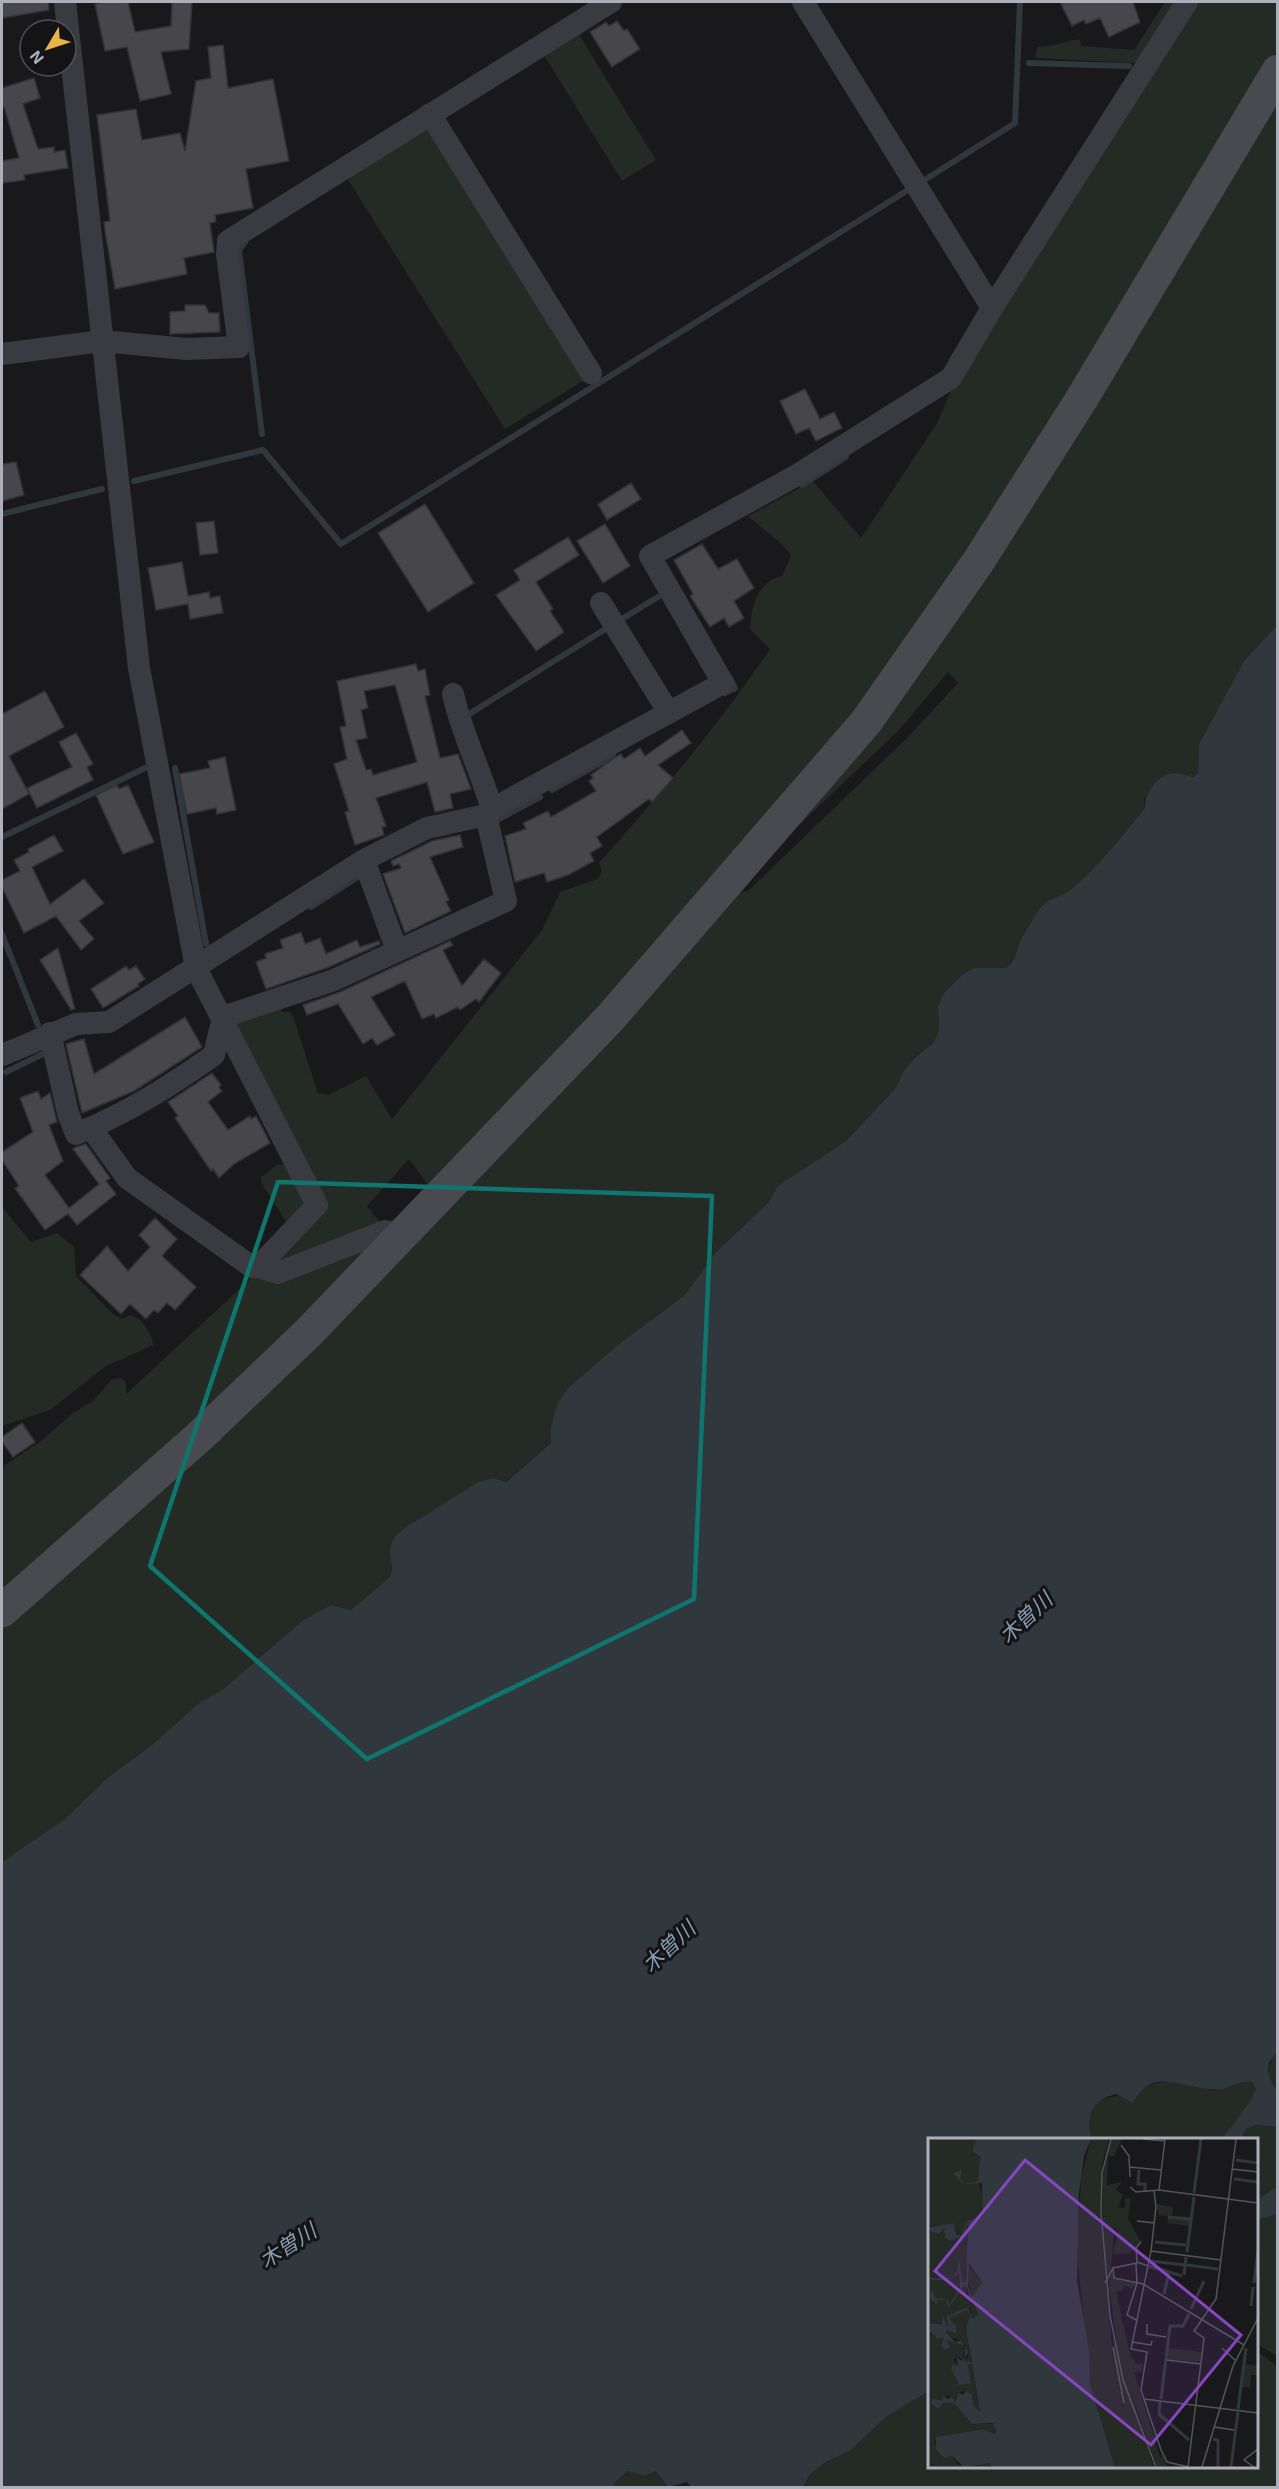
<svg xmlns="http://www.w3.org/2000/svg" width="1279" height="2489" font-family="'Exo 2','Noto Sans JP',sans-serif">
	<rect width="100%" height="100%" fill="#19191b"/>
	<path fill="#232b24" d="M1165 2H1177L1139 63 1035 58 1037 47C1053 47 1064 41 1079 39L1082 46 1134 50Z
		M1197 2H1277V51L1076 388 865 706 739 859 432 1191 409 1159 367 1206 384 1227 273 1267 324 1202 231 1021 277 1005 282 1012H289L293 1016 318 1093 328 1095 366 1076 392 1119 542 930 560 892 598 879 602 871 599 863C660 794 719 725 770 649L750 629C751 608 757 581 782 576L791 556C786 545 760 527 748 516L813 481 861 538 936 425 957 377Z
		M578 33 656 160 622 181 542 52Z
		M1277 91V625L1244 661 1199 744 1198 773 1194 777 1175 773 1144 799 1145 808C1125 832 1094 872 1070 890 1060 897 1047 899 1039 909 1033 918 1028 928 1022 936 1015 948 1017 959 1006 968H974L963 974 943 994 938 1007 939 1030 934 1042 916 1057 903 1072 895 1089 846 1141 779 1186 769 1202 716 1252 685 1295 619 1344 568 1388 551 1427V1443L505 1482 494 1478 478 1482 403 1529C383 1547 394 1553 391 1576L351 1610 331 1605 303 1620 221 1691 199 1703 152 1745 107 1778 65 1819 2 1862V1619L729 897 749 890 909 736 958 683 948 672 899 730 753 869Z
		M431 127 586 379 505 429 345 175Z
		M277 1165H286L311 1204 289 1226 262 1184 261 1177Z
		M2 1207 31 1242 57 1233 74 1247 76 1276 114 1315 122 1319 131 1315C145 1321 149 1330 154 1345L106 1366 50 1410 2 1426Z
		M389 1238 2 1598V1467L41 1441 73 1413 93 1401 111 1380 121 1378 126 1382V1394L258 1272Z
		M1277 2050V2091C1264 2078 1268 2064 1277 2050Z
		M1173 2081C1188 2085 1204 2091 1220 2089 1232 2088 1239 2080 1252 2082L1256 2088 1251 2100 1222 2139H1092C1081 2099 1101 2100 1132 2092 1151 2086 1151 2082 1173 2081Z
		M1256 2125 1277 2127V2186L1257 2200 1256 2140H1241L1246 2129Z
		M1271 2214H1277V2356L1257 2344V2220Z
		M1257 2351 1277 2366V2487L803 2488 810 2474 824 2463 851 2450 886 2417 929 2391 930 2466H1256Z
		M628 2471 648 2476 656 2471 668 2487 613 2488 615 2482Z"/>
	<path fill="#30383e" d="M1277 625 1278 2050 1269 2063 1268 2071 1271 2082 1277 2091V2127L1256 2125 1246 2129 1241 2139H1222L1251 2100 1256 2088 1252 2082C1239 2080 1232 2088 1221 2089 1186 2093 1154 2062 1133 2103L1116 2094C1091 2100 1085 2117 1092 2139L930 2140 929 2391 886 2417 851 2450 824 2463 810 2474 803 2487 692 2488 687 2482 668 2487 656 2471 646 2476 628 2471 615 2482 613 2488 2 2487V1862L65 1819 107 1778 152 1745 199 1703 221 1691 303 1620 331 1605 351 1610 391 1576C394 1553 382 1547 403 1529L478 1482 494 1478 506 1482 551 1443V1427L557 1405 568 1388 619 1344 685 1295 716 1252 769 1202 778 1186 846 1141 895 1089 903 1072 916 1057 934 1042 939 1030 938 1007 943 994 963 974 974 968H1006C1018 959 1015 948 1022 937 1028 928 1033 918 1039 909 1047 899 1060 897 1070 890 1094 872 1125 832 1145 808 1144 793 1158 774 1175 773 1180 773 1188 776 1194 777L1198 773 1199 744 1244 661Z
		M1277 2186V2214L1257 2220V2200Z"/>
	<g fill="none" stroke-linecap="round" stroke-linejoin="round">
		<path stroke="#30383e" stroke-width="6" d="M1029 63 1129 66
			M926 179 1015 123 1020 2
			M245 242 239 250 262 434
			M134 481 263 450 341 544 908 190
			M802 485 846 457
			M2 514 102 489
			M622 619 661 595
			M725 693 735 688 730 678
			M468 720 466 716 607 628
			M175 768 206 944
			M552 790 613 756
			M497 820 540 797
			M2 837 147 767
			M311 907 361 875
			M2 934 38 1025
			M6 1072 45 1053"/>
	</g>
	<path fill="#46464b" stroke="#333337" stroke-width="1.5" fill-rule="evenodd" d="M2 2H48L49 10 2 18Z
		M105 2H128L135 32 171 26 172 2H192L189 49 161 52 171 94 140 101 127 47 105 51 95 4Z
		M1060 2H1133L1140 22 1109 37 1100 18 1086 24 1084 20 1072 26Z
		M617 21 624 31 627 29 640 49 612 67 590 32 606 22 609 26Z
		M223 45 228 88 273 79 289 161 246 169 253 208 215 215 216 222 210 223 214 252 184 258 187 274 115 289 105 231 104 222 110 221 97 115 136 109 142 140 180 133 185 151 196 81 211 78 208 47Z
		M34 78 40 98 23 104 38 149 54 147V152L65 150 68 168 24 175 25 180 2 183V161L19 158 4 107 2 108V88Z
		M185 305H205L209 313H219L220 332 170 334V312L185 311Z
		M805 389 820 419 834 412 842 428 816 441 809 428 796 434 780 401Z
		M16 462 24 495 2 501V464Z
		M631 483 641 499 607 520 598 504Z
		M425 504 474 583 428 612 378 533Z
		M214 521 218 553 200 555 196 523Z
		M605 524 630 566 603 583 577 541Z
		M568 537 579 555 536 582 553 609 550 611 564 632 536 651 496 595 520 580 514 570Z
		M702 544 718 569 737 559 754 588 734 601 744 618 729 627 724 618 710 627 690 596 693 594 674 560Z
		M182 562 188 596 209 592 210 598 220 596 223 613 190 619 188 604 156 610 148 568Z
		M416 664 418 671 425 669 430 695 425 696 440 758 458 754 471 789 450 794 453 808 435 812 427 782 376 798 386 826 382 827 384 835 355 845 345 812 349 811 334 764 347 759 340 727 346 726 337 681ZM395 685 417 762 373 775 371 769 366 770 356 740 367 738 361 710 368 708 364 691Z
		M45 691 64 727 9 756 29 794 2 809V714Z
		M682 730 691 743 658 765 673 778 652 802 649 799 597 837 602 846 590 853 594 861 568 875 547 882 544 873 515 882 505 836 526 829 523 823 548 811 551 817 596 791 589 781 593 778 591 775 614 758 621 754 624 759 640 748 645 756Z
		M76 733 93 764 87 767 93 780 37 808 27 788 72 767 59 742Z
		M225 757 236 810 217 814 216 808 187 814 179 774 210 768 208 761Z
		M117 785 119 789 128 785 154 842 123 854 96 795Z
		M54 835 63 851 32 867 50 904 84 879 104 903 79 921 94 939 81 950 56 916 24 933 2 887V880L20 871 14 860 29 852 28 849Z
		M460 835 463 847 430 857 449 900 446 902 451 911 405 933 383 874 401 868 399 864 393 866 391 861 432 841Z
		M301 932 305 944 320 938 326 954 357 940 360 947 379 941 380 944 329 967 266 989 256 962 266 958 265 954 283 948 280 940Z
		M450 941 453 945 443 950 462 986 484 959 501 973 479 1002 476 999 460 1010 458 1007 436 1018 434 1014 422 1019 405 981 371 997 395 1035 377 1045 372 1038 363 1044 338 1004 307 1015 303 1005 340 992Z
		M58 948 75 1009 71 1010 40 960Z
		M126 966 129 970 136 966 145 979 138 984 139 986 103 1008 91 989Z
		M185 1017 202 1047 134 1091 82 1113 66 1044 84 1039 94 1074Z
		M212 1073 221 1085 219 1087 222 1091 208 1102 228 1130 250 1116 251 1119 256 1116 270 1143 234 1164 219 1178 213 1169 211 1171 175 1118 178 1116 168 1102Z
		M38 1091 41 1099 50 1093 57 1122 49 1125 63 1161 45 1175 69 1208 99 1184 73 1149 76 1147 86 1144 110 1178 106 1181 116 1194 77 1225 68 1214 45 1230 19 1194 15 1188 19 1186 2 1160V1152L33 1132 20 1098Z
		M155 1218 177 1239 162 1256 196 1287 175 1310 167 1303 158 1313 154 1310 146 1319 130 1304 121 1314 80 1275 107 1246 128 1271 150 1247 139 1235Z
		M22 1423 35 1442 13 1457 2 1442V1437Z"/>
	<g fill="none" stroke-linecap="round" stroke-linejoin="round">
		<path stroke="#3a3b40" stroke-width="22" d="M65 2 139 668 196 968 317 1205 258 1267 278 1273 385 1231 402 1235
			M803 2 992 308
			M430 114 591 373
			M2 354 102 341 186 349 239 347 227 254 228 241 611 2
			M601 603 669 713
			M453 694C462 734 480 769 492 809
			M364 860 397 951
			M50 1033 68 1113 76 1134C129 1112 167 1088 214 1055L223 1017 334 980 506 901 486 815
			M2 1055 76 1024 109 1022 364 860 427 828 486 815 492 809 723 683 650 556 797 475 951 378 992 308 1187 2
			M91 1128 127 1178 252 1267H258"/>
		<path stroke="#494a50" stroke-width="33" d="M2 1611 200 1436 309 1332 611 1017 866 722 978 562 1081 400 1278 71"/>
	</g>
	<path fill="none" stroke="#0f766e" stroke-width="4.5" stroke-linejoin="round" d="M278 1182 712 1196 694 1599 367 1759 150 1566Z"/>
	<g text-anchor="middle" stroke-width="6" stroke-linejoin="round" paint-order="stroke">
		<g font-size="21" font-style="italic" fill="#869db2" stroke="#141416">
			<text transform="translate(1026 1618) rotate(-43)" y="7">木曽川</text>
			<text transform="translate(669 1947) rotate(-43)" y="7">木曽川</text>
			<text transform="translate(288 2246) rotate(-33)" y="7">木曽川</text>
		</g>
	</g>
	<g transform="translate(928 2138)">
		<rect width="330" height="330" fill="#19191b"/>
		<path d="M0 1H48L44 13 52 19 50 42 56 62 55 78 38 83 34 98 40 84 39 125 54 144 44 159 37 129 39 162H45L50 176 45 181 42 170 39 171 43 179 39 185V198L52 274 45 267 44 256 38 253 29 255 27 265 25 259 15 257 14 262 5 261 2 265 9 271 15 265 27 266 44 286H66L68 290 67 296 56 291 8 299 7 306 16 320 24 318 30 327 62 325 64 329H0V191L9 201 16 200 13 207 17 212 23 210 18 202 39 209 32 202 19 198V192L28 196 26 185 20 182 19 189 15 180 13 185H0ZM24 85 31 98 27 101 17 100 16 91 12 96 2 92ZM38 211 40 220 35 222 43 224 40 227 43 245 29 247 25 227 30 228 26 222 29 217 34 222ZM163 1H181L174 27 172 80 186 231 185 201 226 329H187L162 246 149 114 153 40ZM183 1H194L186 18 180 19 179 47 194 44 188 52 195 57 190 69 197 70V61L203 60 200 81 213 104 202 115 185 116 190 94 186 89 183 132 186 140 208 145 204 151 196 147 194 153H188L202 217 209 226 215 225 214 233 206 234 233 322V316L240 329H229L191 222 174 96 175 36ZM228 66 245 69 244 79 261 82V88L239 85 240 78 231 77ZM240 210 273 214 272 224 239 221ZM317 226 330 228V237H323L322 249H314Z" fill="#232b24" fill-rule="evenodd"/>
		<path d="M48 1H163L156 18 151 55 149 143 161 212 162 246 187 329H64L62 325 36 329 24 318 16 320 8 311V299L56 291 67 296 68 293 65 285 44 286 27 266 15 265 10 271 2 265 5 261 14 262 15 257 20 261 24 258 27 265 30 254 35 257 38 253 44 256 45 267 52 274 44 225 40 227 43 245 22 249 30 246 23 230 25 226 30 228 28 218 33 223 37 219V208L18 202 23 209 17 212 13 207 16 200 9 201 0 191V185L13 186 15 179 20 189 19 178 40 169 45 181 50 176 45 162H39L41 155 37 146 22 168H20L18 166 20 161 15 163 11 161 8 166 1 159 4 152 8 161 14 160 16 163 20 161 21 167 32 150 31 134 24 140 19 142H4L0 140H23L30 132 31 120 34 144H38L40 84 35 98 22 103 17 100 16 91 11 96 3 94 0 90 25 85 29 97H34L38 83 55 78 54 45 35 46 25 35 34 32 32 40 36 46 50 43 52 19 44 13ZM41 125 54 144 44 159 40 148ZM39 172 43 179 39 185V198L44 224 36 223 40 214 33 202 27 204 18 194 19 192 28 196V188L21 180Z" fill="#30383e" fill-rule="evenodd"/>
		<path fill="none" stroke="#30383e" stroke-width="3" d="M308 22 330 25M211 32 210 46H217V53M306 41 330 44M266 55 273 1M240 79 262 81M227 104 258 107M259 114 266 59M223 123 256 127M258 127 290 131M221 128 254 138M256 137 258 119M326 145 330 113M236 156 241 135M323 168 325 149M263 171 276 143M233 261 242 188H255L261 176M232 264 231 276 261 302M310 271 318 210M285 301 290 302V329M303 329 310 274"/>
		<path fill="none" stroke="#54555b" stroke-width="1.5" d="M183 1 174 35 173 75 182 178 195 242 228 329M215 1 237 3M193 7 201 18 202 39M201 29 233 32M304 31 330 34M202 49 208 54 231 52 330 65M226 52 228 69 223 113 203 211 219 214 213 252 233 312 239 324 261 329M231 52 237 1M209 83 227 85M223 113 293 122M209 124 208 110 213 104M185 130 209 125M177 145 185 130 186 140 215 146 316 207M208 182 199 177 209 145 208 127 209 124 220 128M219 186V196L238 199M204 204 223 207 224 203M185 209 196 265M294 210 308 223M239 222 273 226M216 261 330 275M286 289 306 292M260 329 276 200 266 193 288 161 308 1M274 329 305 228 330 180M326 329 316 322 330 311"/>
		<path fill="#8546be" fill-opacity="0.15" stroke="#8546be" stroke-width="3" d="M97 22 313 197 223 307 7 133Z"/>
		<rect width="330" height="330" fill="none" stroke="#adb0ba" stroke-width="3"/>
	</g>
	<rect width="1279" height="2489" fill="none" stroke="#adb0ba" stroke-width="6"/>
	<g transform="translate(48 48) rotate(231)"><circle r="28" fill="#141416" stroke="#515258" stroke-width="1.5"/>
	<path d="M0-4.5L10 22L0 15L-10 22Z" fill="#e6b447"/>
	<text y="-9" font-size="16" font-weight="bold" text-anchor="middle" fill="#adb0ba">N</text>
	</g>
</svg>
